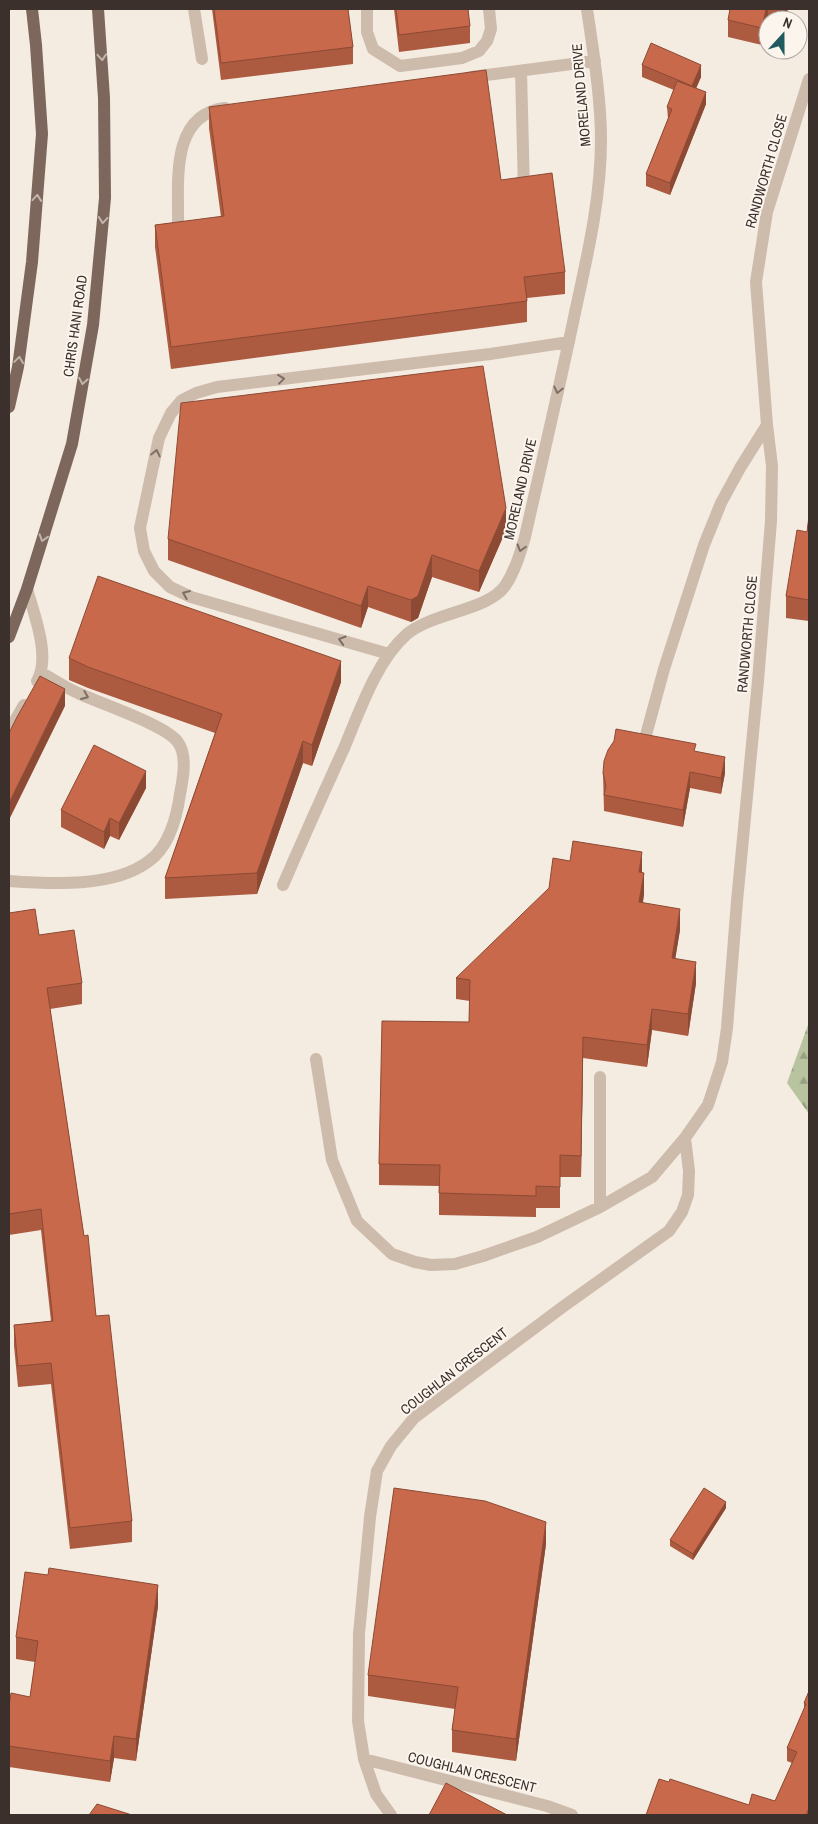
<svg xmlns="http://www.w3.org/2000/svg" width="818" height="1824" font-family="'Archivo Narrow',sans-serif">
	<defs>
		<pattern id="forest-firs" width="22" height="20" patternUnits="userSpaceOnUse" patternTransform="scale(1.25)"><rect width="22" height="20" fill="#b8c4a0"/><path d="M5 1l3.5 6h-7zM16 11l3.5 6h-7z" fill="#97a083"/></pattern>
	</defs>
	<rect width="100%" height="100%" fill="#f4ebe1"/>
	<path fill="url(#forest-firs)" d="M809 1022V1114L787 1083Z"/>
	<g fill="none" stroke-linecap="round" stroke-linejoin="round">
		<path stroke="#cdbbac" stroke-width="12" d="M194 9 202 59
			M367 9V32L373 49 400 66 462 58 479 51 487 41 491 29 489 9
			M521 71 524 191
			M471 77 595 61
			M178 225C179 184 169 115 225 108
			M27 589C34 614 51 657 37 681
			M389 654 191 597 170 587 154 571 144 551 140 528 159 438 171 413 182 400 196 393 217 387 490 354 569 342
			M9 731 24 705
			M646 735 664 669 704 545 721 503 740 468 767 425
			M9 881C51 884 114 888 149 861 169 847 177 816 180 794 183 779 188 754 177 741 163 724 101 704 78 693 66 688 54 680 42 673
			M283 885C303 839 324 792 345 746 360 710 377 660 407 634 434 612 487 611 505 586 515 571 520 554 525 537 542 461 560 385 576 308 588 253 601 197 601 140 601 98 593 50 587 9
			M316 1059 332 1160 357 1221 392 1254 415 1262 431 1265 455 1264 483 1256 537 1237 600 1207 652 1177 685 1138 708 1105 722 1062 727 1028 737 901 758 681 771 521 772 466 767 425 756 282 767 212 809 79
			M600 1207V1077
			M364 1759 547 1806 572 1815
			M391 1815 376 1794 364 1759 358 1721 359 1634 370 1517 377 1471 391 1446 414 1418 564 1306 669 1231 682 1212 688 1195 689 1171 685 1138"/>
		<path stroke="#7d675c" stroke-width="12" d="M9 407 18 367 32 262 42 134 36 45 32 9
			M9 637 27 589 72 444 93 325 105 198 104 98 98 9"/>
	</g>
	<path fill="#ac5a40" d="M212 9H348L353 47V64L221 80Z
		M394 9H468L470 26V43L399 52Z
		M730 9H788L784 20H768L762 45 728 37V20Z
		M642 65 701 77 696 88 706 104 670 195 646 186V174L668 119 667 107 674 90 642 77Z
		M209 107 501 180 565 272V294L527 298V322L171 369 155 247V225L221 217 209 128Z
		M809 516V621L786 618V596L807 532Z
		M506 530 479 592 432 577 418 618 411 622 368 607 361 628 168 560V539Z
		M69 658 341 682 312 766 303 763 257 894 165 899V878L215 733 88 688 69 680Z
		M696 752 725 773 721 794 690 788 683 827 604 811 603 773Z
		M146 788 119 840 110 836 104 849 61 827V810Z
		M642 872 644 894 643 903 680 930 675 958 696 983 688 1036 652 1030 647 1067 583 1058 581 1177H560V1208H536V1217L439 1215V1186L379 1185V1164L469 1022 470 1001 456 999V978Z
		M9 913 39 935 82 983V1004L50 1009 84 1236 96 1316 132 1521V1542L70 1549 51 1384 18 1387 14 1346V1325L51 1321 41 1230 9 1235Z
		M726 1508 693 1560 670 1546V1540Z
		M546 1544 516 1761 452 1752V1730L455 1709 368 1696V1675Z
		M158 1606 136 1761 114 1758 110 1782 9 1767V1706L30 1697 35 1662 16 1659V1637Z
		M809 1691V1815H646L669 1782 749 1805 775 1801 792 1763 787 1761V1748L804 1709V1703Z"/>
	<path fill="#8c4a34" d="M766 9H768V20L762 45V28Z
		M782 9H788L784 20H782Z
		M701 65V77L692 98V86Z
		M706 92V104L670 195V183Z
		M506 508V530L479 592V571Z
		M432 555V577L418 618 411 622V600Z
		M368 586V607L361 628V606Z
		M341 661V682L312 766V745Z
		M65 689V706L9 820V803Z
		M303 741V763L257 894V873Z
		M725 757V773L721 794V778Z
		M146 771V788L119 840V823Z
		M690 772V788L683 827V810Z
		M110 818V836L104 849V832Z
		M642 852V874L639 872Z
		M644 873V894L639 923V902Z
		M680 909V930L672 979V958Z
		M696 962V983L688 1036V1014Z
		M652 1009V1030L647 1067V1045Z
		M583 1037V1058L581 1177V1156Z
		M726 1502V1508L693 1560V1554Z
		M546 1522V1544L516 1761V1739Z
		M158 1585V1606L136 1761V1739Z
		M114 1736V1758L110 1782V1761Z"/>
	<path fill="#c8694b" stroke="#8c4a34" d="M214 9H348L353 47 221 63Z
		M396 9H468L470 26 399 35Z
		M730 9H766L762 28 728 20Z
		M651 43 701 65 692 86 642 65Z
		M486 70 501 180 552 173 565 272 524 277 527 301 171 347 155 225 224 216 209 107Z
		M677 81 706 92 670 183 646 174 672 109 667 107Z
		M483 366 506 508 479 571 432 555 418 596 411 600 368 586 361 606 168 539 181 403Z
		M809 516V600L786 596 797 530 807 532Z
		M98 576 341 661 312 745 303 741 257 873 165 878 222 714 88 667 69 658Z
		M40 676 65 689 9 803V733L17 717Z
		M616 729 696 744 694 751 725 757 721 778 690 772 683 810 604 795 606 786 603 773 604 761 608 750 614 741Z
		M94 745 146 771 119 823 110 818 104 832 61 810Z
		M573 841 642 852 639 872 644 873 639 902 680 909 672 958 696 962 688 1014 652 1009 647 1045 583 1037 581 1156 560 1155V1187L536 1186V1196L439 1193 440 1165 379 1164 382 1021 469 1022 470 980 456 978 549 888 553 858 570 861Z
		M35 909 39 935 74 930 82 983 47 988 84 1236 88 1235 96 1316 109 1315 132 1521 70 1528 51 1363 18 1366 14 1325 53 1321 41 1209 9 1214V913Z
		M394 1488 485 1501 546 1522 516 1739 452 1730 458 1687 368 1675Z
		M704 1488 726 1502 693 1554 670 1540Z
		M49 1568 158 1585 136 1739 114 1736 110 1761 9 1746V1706L11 1693 30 1697 38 1641 16 1637 25 1572 48 1575Z
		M809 1691V1811L808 1810 806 1815H646L659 1779 669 1782 670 1779 749 1805 752 1794 775 1801 797 1752 787 1748 806 1704 804 1703Z
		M446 1783 507 1815H429Z
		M97 1804 132 1815H89Z"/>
	<defs><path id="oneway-chevron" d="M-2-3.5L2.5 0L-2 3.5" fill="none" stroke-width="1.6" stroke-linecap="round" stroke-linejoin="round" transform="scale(1.25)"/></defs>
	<g stroke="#c2b5ac">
		<use href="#oneway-chevron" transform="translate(102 57) rotate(86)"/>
		<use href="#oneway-chevron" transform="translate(37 198) rotate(-85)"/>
		<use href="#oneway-chevron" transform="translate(103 220) rotate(95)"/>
		<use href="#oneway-chevron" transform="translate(19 360) rotate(-82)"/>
		<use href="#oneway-chevron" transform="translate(83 381) rotate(100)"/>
		<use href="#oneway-chevron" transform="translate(43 538) rotate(107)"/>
	</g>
	<g stroke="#7d6f65">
		<use href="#oneway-chevron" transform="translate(281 379) rotate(-7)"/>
		<use href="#oneway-chevron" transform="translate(558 390) rotate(103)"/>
		<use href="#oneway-chevron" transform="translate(156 453) rotate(-78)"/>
		<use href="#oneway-chevron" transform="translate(521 548) rotate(106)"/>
		<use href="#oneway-chevron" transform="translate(186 594) rotate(-157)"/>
		<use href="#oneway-chevron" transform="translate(342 640) rotate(-164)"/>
		<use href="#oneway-chevron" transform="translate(85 696) rotate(23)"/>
	</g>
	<g text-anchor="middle" stroke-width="4" stroke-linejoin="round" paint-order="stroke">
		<g font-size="14" fill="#3b302b" stroke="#fbf5ee">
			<text transform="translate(581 95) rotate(-95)" y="5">MORELAND DRIVE</text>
			<text transform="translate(766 171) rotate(-74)" y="5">RANDWORTH CLOSE</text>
			<text transform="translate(75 326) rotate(-82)" y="5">CHRIS HANI ROAD</text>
			<text transform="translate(520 489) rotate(-77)" y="5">MORELAND DRIVE</text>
			<text transform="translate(747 634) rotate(-85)" y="5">RANDWORTH CLOSE</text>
			<text transform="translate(454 1371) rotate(-38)" y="5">COUGHLAN CRESCENT</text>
			<text transform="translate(472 1772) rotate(14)" y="5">COUGHLAN CRESCENT</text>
		</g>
	</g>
	<rect width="818" height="1824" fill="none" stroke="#3b302b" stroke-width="20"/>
	<g transform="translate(783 35) rotate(21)"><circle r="24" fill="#fbf5ee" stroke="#aea6a0"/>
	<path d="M0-4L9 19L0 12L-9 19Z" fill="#1f5a5e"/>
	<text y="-8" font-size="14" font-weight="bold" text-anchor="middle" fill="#3b302b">N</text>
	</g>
</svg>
